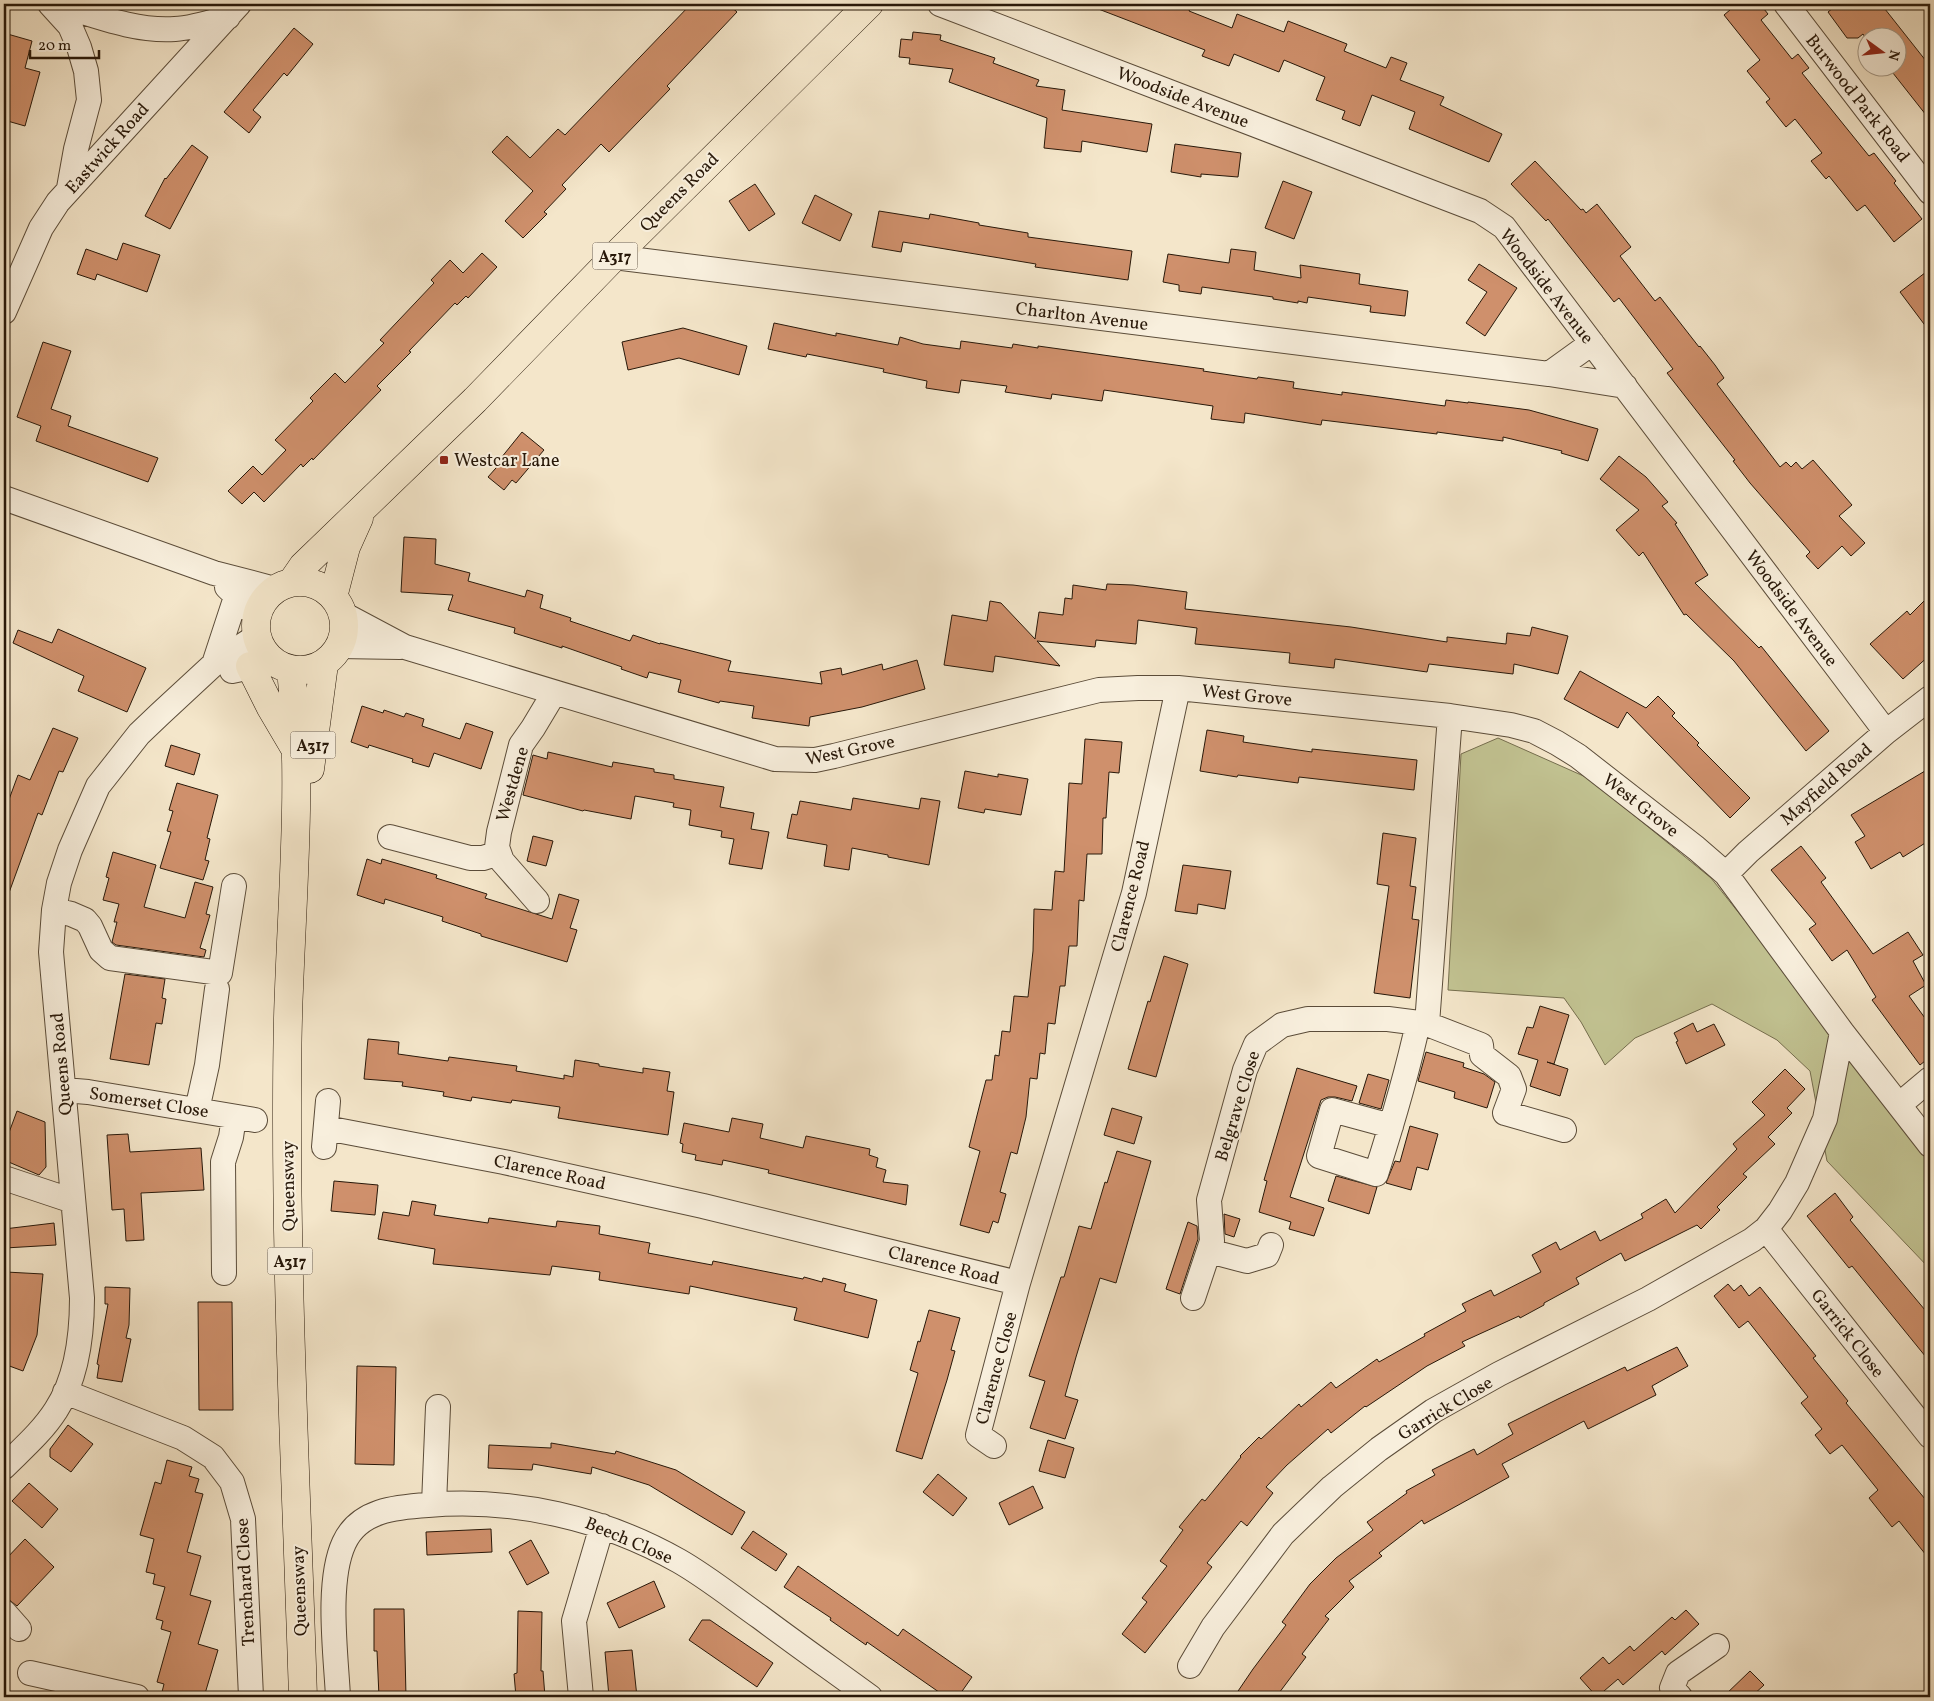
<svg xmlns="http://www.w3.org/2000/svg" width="1934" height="1701" font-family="Vollkorn,serif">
	<rect width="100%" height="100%" fill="#f4e6ca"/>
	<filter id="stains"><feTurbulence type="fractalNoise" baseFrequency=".004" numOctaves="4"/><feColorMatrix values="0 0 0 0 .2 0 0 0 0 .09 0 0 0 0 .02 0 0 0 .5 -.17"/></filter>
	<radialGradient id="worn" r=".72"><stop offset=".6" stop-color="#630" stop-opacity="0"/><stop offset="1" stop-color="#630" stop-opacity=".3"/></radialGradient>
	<path fill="#c2c392" stroke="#756e4e" d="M1498 738 1588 778 1711 878 1930 1153V1269L1827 1161 1810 1071 1777 1040 1712 1004 1635 1038 1605 1065 1581 1022 1564 998 1448 990 1461 754Z"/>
	<path fill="#cf906c" stroke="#281809" d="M691 4H728L737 12 667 86 670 89 609 152 601 144 562 185 566 189 544 212 547 214 523 238 505 221 533 191 492 152 507 136 530 158 558 129 565 135Z
		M1088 4H1192L1189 11 1232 28 1237 14 1284 32 1288 21 1347 44 1344 51 1386 68 1391 57 1407 63 1400 80 1444 97 1440 105 1502 134 1489 162 1409 129 1415 112 1372 95 1360 126 1342 119 1345 111 1316 100 1325 77 1284 60 1279 72 1234 54 1229 66 1202 56 1205 50 1088 5Z
		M1737 4H1760L1768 14 1761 20 1792 59 1798 54 1809 68 1802 73 1869 156 1874 153 1896 181 1894 183 1922 219 1894 242 1865 205 1857 211 1829 176 1826 179 1811 161 1822 153 1795 119 1786 127 1766 102 1770 99 1747 71 1760 60 1724 15Z
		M1838 4H1881L1930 66V120L1889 68H1896V38H1866V39L1863 34 1858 38H1847L1828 12Z
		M294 28 313 44 287 76 284 73 253 110 261 117 249 133 224 112Z
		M913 32 941 35 940 40 995 58 993 63 1039 80 1036 86 1065 90 1062 110 1152 124 1147 152 1082 141 1081 152 1044 148 1047 118 949 82 953 69 909 64 910 58 899 57 901 39 912 40Z
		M4 33 32 41 25 68 40 72 25 126 4 120Z
		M1175 144 1241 153 1238 177 1201 174V177L1171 172Z
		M192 145 208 157 170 229 145 216 165 178 166 179Z
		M1535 161 1581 210 1583 209 1586 213 1597 204 1631 247 1620 256 1655 301 1660 297 1699 347 1700 346 1715 365 1724 378 1717 384 1780 467 1786 462 1791 467 1796 462 1802 469 1813 460 1852 505 1839 516 1865 543 1851 556 1842 546 1818 569 1806 556 1810 552 1750 483 1733 461 1735 460 1667 373 1673 369 1619 298 1614 302 1548 219 1546 221 1511 184Z
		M1283 181 1312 192 1294 239 1265 228Z
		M755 184 775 214 749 231 729 201Z
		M815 195 852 214 840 241 802 223Z
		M879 211 929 219 930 214 979 223V225L1028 233V237L1132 251 1128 280 1035 267 1036 264 903 242 901 252 872 247Z
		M123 243 160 255 147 292 97 274 95 280 77 274 86 249 117 260Z
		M1231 249 1256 252 1254 270 1301 278 1300 265 1360 274 1359 284 1408 291 1405 316 1370 312 1371 306 1308 297 1307 303 1298 301V303L1273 299V297L1202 287 1201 294 1179 291V285L1163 282 1168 254 1229 263Z
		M482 253 497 267 468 298 466 296 457 305 455 303 409 351 411 352 377 386 381 390 313 460 312 458 303 467 301 464 264 502 254 492 242 504 228 491 253 466 262 475 286 450 275 440 313 401 310 398 335 373 345 383 384 343 380 340 434 283 431 280 450 260 463 273Z
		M1479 264 1517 288 1485 336 1466 323 1487 292 1468 280Z
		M1930 269V332L1900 292Z
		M774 323 836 336V333L898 345 900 337 923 344 960 349 961 341 1012 348 1013 344 1038 348V346L1204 369 1203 371 1257 379 1258 377 1294 382 1293 388 1342 395V392L1445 406 1446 400 1468 403V402L1529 410 1598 429 1588 461 1561 453 1562 451 1503 437V441L1437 432V434L1322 420 1321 425 1245 413 1244 423 1211 419 1213 406 1104 390 1102 401 1052 394 1051 399 1005 392 1007 386 961 380 959 393 926 388 927 381 883 372 884 369 807 354 806 357 768 349Z
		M683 328 747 346 739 375 679 358 628 370 622 342Z
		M43 342 71 351 51 409 71 416 68 426 158 458 148 482 36 441 41 426 17 417Z
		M522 432 544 450 516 483 512 480 504 490 488 477 503 460 501 458Z
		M1619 456 1646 477 1668 502 1662 506 1677 523 1675 524 1708 575 1695 583 1759 648 1761 646 1829 731 1806 751 1734 661 1686 614 1684 615 1643 552 1639 556 1616 530 1639 510 1600 479Z
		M404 537 436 539 435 564 470 573 468 581 525 597 527 590 543 595 540 608 571 618 570 621 630 641 633 635 660 644V643L731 661 728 671 822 684 820 672 841 668 842 675 882 664 883 670 917 660 925 689 862 707 810 717 809 726 752 718 754 706 720 701 719 703 678 692 681 680 649 672 647 678 621 669 622 667 562 646V648L514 633 515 628 448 610 453 595 401 592Z
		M1107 584 1133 585 1187 592 1185 609 1351 627 1447 642V637L1506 644 1507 633 1530 636 1532 627 1568 636 1558 674 1514 664 1513 674 1429 664 1427 672 1335 659 1334 668 1289 663 1290 653 1195 644 1197 628 1138 620 1136 644 1096 640 1095 647 1037 641 1060 666 995 656 993 672 944 665 952 615 987 621 990 601 1001 603 1035 639 1039 612 1063 615 1065 598 1072 599 1073 585 1106 590Z
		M1930 595V655L1903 679 1870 644 1907 611 1910 615Z
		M58 629 146 668 127 712 78 691 84 676 13 643 18 630 52 643Z
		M1580 671 1646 708 1658 696 1675 713 1672 716 1699 743 1697 745 1750 798 1730 818 1627 712 1618 728 1564 699Z
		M362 706 383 713 384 710 404 717 406 713 424 719 422 726 460 739 466 723 493 732 481 769 434 753 429 767 412 762 413 759 369 745 368 748 351 742Z
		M53 728 78 738 63 772 59 771 42 815 38 813 6 901H4V813L18 775 30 780Z
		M1207 730 1244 736 1243 742 1312 752V749L1417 760 1414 790 1299 777 1298 783 1238 775 1237 777 1200 771Z
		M1085 739 1122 742 1119 773 1109 772 1106 818H1103L1102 854H1087L1084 901 1079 900 1077 946H1069L1065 986H1060L1055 1024 1048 1023 1045 1054 1040 1053 1037 1079 1030 1078 1026 1117 1017 1154 1011 1152 1000 1192 1006 1194 998 1223 993 1221 989 1233 960 1225 980 1151 969 1147 986 1080H992L995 1055 999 1056 1002 1031 1010 1032 1014 996 1028 997 1033 951 1034 909 1052 910 1055 871 1064 872 1069 783 1082 784Z
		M171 745 200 754 194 775 165 766Z
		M548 752 612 767 613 762 654 769V772L674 775V779L724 787 720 807 754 813 751 829 769 832 762 869 729 864 734 839 721 837 722 831 689 825 691 810 673 807 674 803 635 796 631 819 584 810 583 811 523 795 533 755 547 759Z
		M1930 768V840L1903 857 1900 852 1871 869 1855 842 1865 836 1851 815Z
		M965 771 998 777V774L1028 779 1021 815 985 809 984 813 958 808Z
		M177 783 218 795 207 838 210 839 205 860 209 861 203 880 160 868 171 832 167 831 173 811 169 810Z
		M853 798 919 809 921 798 940 801 929 865 888 857V855L852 848 849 870 824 866 827 845 787 838 792 814 797 815 800 801 851 810Z
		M1383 833 1416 838 1410 886 1416 887 1412 919 1419 920 1410 998 1374 993 1389 886 1377 884Z
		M533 836 553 841 546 866 527 861Z
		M1801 846 1826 878 1821 882 1873 954 1908 932 1923 955 1913 961 1926 985 1909 996 1930 1025V1057L1920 1065 1872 1000 1876 997 1847 950 1832 961 1809 929 1816 924 1771 870Z
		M113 852 156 865 144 907 185 918 195 882 213 887 206 914 210 915 200 948 206 950 204 957 116 945 112 942 117 922H114L119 904 103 900 109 878 106 877Z
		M367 859 381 864 382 859 437 875 436 878 487 894 485 898 552 919 559 894 579 900 570 928 577 930 567 962 481 936V934L442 921 443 917 385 899 384 904 357 895Z
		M1183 865 1231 871 1225 909 1198 904 1197 914 1175 911Z
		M1164 956 1188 964 1156 1077 1128 1069 1148 1001 1150 1002Z
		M125 974 165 979 162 998 166 999 162 1024 156 1023 149 1065 110 1059Z
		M1540 1006 1569 1015 1554 1064 1547 1062 1568 1069 1560 1096 1530 1086 1538 1060 1518 1054 1527 1027 1533 1028Z
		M1693 1023 1697 1032 1714 1024 1725 1045 1686 1064 1676 1042 1678 1041 1674 1033Z
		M368 1039 399 1042 398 1054 448 1061 449 1057 517 1066 516 1071 564 1079V1075L573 1077 575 1060 599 1064V1066L643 1073V1068L670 1072 667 1091 674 1092 668 1135 558 1118 560 1107 512 1100 511 1103 472 1097 471 1101 443 1096 444 1092 402 1086 403 1082 364 1079Z
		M1426 1052 1464 1063 1463 1067 1484 1074 1495 1082 1487 1108 1454 1098 1455 1092 1418 1081Z
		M1297 1068 1357 1086 1352 1101 1335 1097H1328L1321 1100 1290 1197 1324 1208 1314 1236 1289 1229 1291 1222 1259 1212 1267 1181 1264 1180Z
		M1785 1069 1805 1089 1787 1108 1792 1113 1768 1137 1775 1144 1743 1174 1747 1177 1717 1207 1720 1210 1701 1229 1697 1225 1625 1261 1621 1253 1576 1278 1579 1284 1544 1303V1305L1520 1318 1519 1316 1462 1342 1465 1346 1427 1366 1366 1407 1365 1406 1331 1433 1328 1429 1287 1465 1266 1487 1273 1493 1247 1526 1241 1521 1207 1563 1212 1567 1145 1653 1122 1634 1147 1602 1142 1598 1167 1566 1160 1561 1183 1530 1179 1527 1202 1499 1205 1501 1241 1457 1240 1456 1259 1437 1261 1439 1299 1404 1301 1407 1331 1382 1336 1388 1377 1359 1379 1362 1425 1336 1424 1334 1466 1311 1462 1304 1491 1290 1494 1296 1541 1272 1532 1255 1556 1242 1560 1250 1595 1231 1600 1241 1643 1218 1641 1214 1666 1199 1675 1213 1737 1149 1733 1144 1765 1115 1752 1102Z
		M1368 1074 1389 1080 1381 1109 1359 1103Z
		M1112 1108 1142 1117 1134 1144 1104 1135Z
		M17 1111 45 1122 46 1167 39 1175 4 1160V1146Z
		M732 1118 763 1124 760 1138 803 1148 806 1136 870 1149 869 1155 878 1158 876 1167 886 1170 883 1182 908 1185 906 1205 768 1173 769 1170 723 1160 722 1165 695 1160 696 1155 682 1152 683 1144 680 1143 684 1123 729 1132Z
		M1410 1126 1438 1134 1428 1170 1417 1167 1411 1190 1386 1183 1395 1161 1400 1162Z
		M128 1134 130 1152 201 1148 204 1190 141 1193 144 1240 126 1241 124 1209 112 1210 107 1135Z
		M1117 1151 1151 1161 1116 1283 1100 1278 1076 1357 1065 1396 1078 1400 1065 1439 1030 1428 1045 1381 1029 1376 1061 1277H1064L1079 1226 1091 1229 1105 1182 1107 1183Z
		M1336 1176 1377 1187 1369 1214 1328 1201Z
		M334 1181 378 1185 375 1215 331 1211Z
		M1835 1193 1853 1217 1850 1220 1930 1316V1362L1852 1266 1849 1268 1807 1216Z
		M412 1201 436 1205 434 1215 488 1223 489 1218 556 1227 557 1221 600 1226 599 1234 650 1243 648 1253 712 1265 713 1261 803 1279 804 1277 822 1282 823 1278 846 1284 844 1291 877 1300 868 1338 794 1320 797 1308 690 1286 689 1294 599 1280 600 1272 552 1266 550 1275 433 1264 435 1249 378 1239 383 1212 409 1216Z
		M1224 1214 1240 1219 1234 1237 1225 1234Z
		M1188 1222 1197 1226 1198 1239 1180 1294 1166 1289Z
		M54 1223 56 1245 5 1248 4 1229Z
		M6 1272 43 1274 37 1335 23 1371 4 1364V1296Z
		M1728 1284 1734 1291 1741 1285 1749 1296 1760 1287 1816 1356 1813 1358 1848 1401 1846 1403 1930 1505V1560L1899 1521 1892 1527 1869 1498 1878 1490 1842 1445 1830 1454 1815 1435 1822 1429 1801 1403 1808 1397 1748 1321 1739 1328 1714 1296Z
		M105 1287 130 1288 129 1325 126 1338 131 1339 122 1382 97 1378 99 1365 97 1364 108 1304H105Z
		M198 1302H232L233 1410H199Z
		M929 1310 960 1318 951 1350 955 1351 947 1380 922 1459 896 1451 918 1373 910 1370 918 1341 920 1342Z
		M1677 1347 1688 1366 1652 1386 1656 1395 1588 1429 1584 1421 1502 1464 1509 1477 1424 1524 1422 1520 1379 1553 1382 1556 1349 1581 1354 1587 1325 1616 1329 1619 1302 1654 1306 1657 1276 1697H1234L1253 1669 1286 1625 1282 1622 1310 1584 1336 1558 1373 1530 1367 1522 1407 1493 1406 1491 1435 1475 1432 1470 1474 1449 1477 1455 1513 1434 1508 1424 1558 1399 1625 1367 1627 1371Z
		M357 1366 396 1367 394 1465 355 1464Z
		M68 1425 93 1444 71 1472 50 1457V1449Z
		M1048 1440 1074 1448 1065 1478 1039 1471Z
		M551 1443 615 1454 616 1451 676 1470 745 1512 732 1535 649 1485 592 1467 591 1474 533 1464 532 1470 488 1468 489 1445 551 1448Z
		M167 1460 192 1467 189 1476 199 1479 195 1492 203 1494 187 1552 201 1556 190 1595 211 1601 198 1644 218 1650 204 1697H181L162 1692 164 1684 157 1682 171 1632 161 1629 163 1621 156 1619 165 1587 153 1584 155 1574 146 1572 154 1539 140 1535 155 1482 161 1484Z
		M938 1474 967 1498 953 1516 923 1492Z
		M29 1483 58 1509 42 1528 12 1501Z
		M1033 1486 1043 1508 1009 1525 999 1503Z
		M491 1529 492 1552 427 1555 426 1532Z
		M753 1531 787 1554 776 1571 741 1548Z
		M25 1539 54 1567 17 1606 4 1596V1561Z
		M531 1540 549 1573 527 1585 509 1552Z
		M798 1566 898 1636 903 1629 972 1677 958 1697H946L867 1642 866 1645 830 1620 831 1618 784 1587Z
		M654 1581 665 1607 619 1628 607 1603Z
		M374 1609H404L406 1697H379L377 1651H374Z
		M1686 1610 1699 1624 1665 1655 1662 1651 1623 1685 1618 1679 1597 1697 1580 1678 1603 1657 1609 1664 1630 1646 1634 1651 1672 1617 1675 1620Z
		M518 1611 542 1612 541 1671H543L545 1697H516L514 1674 517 1673Z
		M702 1620H710L773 1663 757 1687 689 1640Z
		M632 1650 637 1697H609L605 1652Z
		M1750 1671 1764 1685 1751 1697H1723Z"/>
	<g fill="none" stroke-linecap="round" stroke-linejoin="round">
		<defs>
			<path id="minor" d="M50 4 70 26 79 47 86 71 89 100 76 149 69 188
				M57 4C94 15 136 32 175 29 193 28 211 22 228 17
				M940 4 1480 211 1504 227 1886 732
				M1786 4 1930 192
				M614 257 1549 374 1625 386
				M4 312 41 228 58 202 239 4
				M1549 374 1592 343
				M4 498 214 573 275 589
				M227 587 257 616
				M343 614 405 647 775 759 815 760 834 756 1099 690 1138 688H1178L1450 716 1511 725 1534 731 1557 743 1578 756 1696 848 1726 874 1842 1032 1930 1145
				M339 646 400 647
				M214 664 236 597
				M232 671 274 662
				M390 837 470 858H483L499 853
				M1726 874 1748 852 1886 732 1930 698
				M537 901 502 861 497 847 499 832 521 745 533 728 554 693
				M54 910 71 914 85 920 90 926 101 950 110 958 220 973 234 886
				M1427 1024 1450 716
				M64 1090 88 1092 255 1120
				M1899 1105 1930 1079
				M197 1110 207 1065 217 989
				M1391 1126 1332 1110 1319 1156 1376 1174C1392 1124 1407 1074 1418 1023
				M326 1128 504 1162 703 1206 1018 1283 1134 893 1178 688
				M324 1147 328 1101
				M4 1178 73 1201
				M1766 1229 1930 1436
				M1209 1251 1247 1261 1267 1255 1271 1245
				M224 1273 223 1162 231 1137 234 1117
				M1193 1298 1212 1241 1209 1200 1245 1070 1256 1044 1282 1025 1308 1019H1388L1427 1024 1481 1045 1482 1055 1509 1076 1514 1089 1505 1113 1564 1130
				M65 1392 183 1438 213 1457 232 1482 243 1519 251 1697
				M994 1446 978 1435 1018 1283
				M4 1467C22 1449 42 1432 56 1410 77 1378 82 1336 82 1298L51 952 54 910 59 883 70 850 98 786 139 734 160 714 214 664 257 636
				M434 1504 438 1407
				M4 1612 19 1629
				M1190 1666 1213 1627 1283 1534 1332 1487 1379 1449 1433 1411 1499 1374 1648 1299 1752 1240 1766 1229 1780 1211 1797 1183 1825 1119 1842 1032
				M30 1673 137 1697
				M338 1697C336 1655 326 1582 344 1543 359 1510 396 1507 428 1505 515 1498 603 1518 679 1561 707 1577 733 1598 760 1617 796 1644 833 1670 870 1697
				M581 1697 574 1621 602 1526
				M1680 1697 1672 1688 1678 1673 1717 1646"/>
			<path id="major" d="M256 626a44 44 0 1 1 88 0a44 44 0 1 1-88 0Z
				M292 582 303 566 475 400 614 257 869 4
				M333 597 346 547 359 518
				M250 666 271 708 294 747
				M291 669C302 776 293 883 289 989 287 1032 287 1076 287 1119 287 1311 297 1504 303 1697
				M310 769 324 664"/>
		</defs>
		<use href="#minor" stroke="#5b4c39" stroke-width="26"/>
		<use href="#major" stroke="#281809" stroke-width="29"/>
		<use href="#minor" stroke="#f8efdd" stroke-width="24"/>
		<use href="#major" stroke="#f4e6ca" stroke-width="28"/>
	</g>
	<rect fill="#8f2418" stroke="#f8efdd" stroke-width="2" x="439" y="455" width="10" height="10" rx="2.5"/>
	<g text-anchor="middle" stroke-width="4" stroke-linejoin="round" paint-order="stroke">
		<g fill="#f8efdd" stroke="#665849" stroke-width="1">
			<rect x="592.5" y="242.5" width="45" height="27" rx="4"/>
			<rect x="290.5" y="731.5" width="45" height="27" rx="4"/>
			<rect x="267.5" y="1247.5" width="45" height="27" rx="4"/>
		</g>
		<g font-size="16" font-weight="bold" fill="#281809">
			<text x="615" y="262">A317</text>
			<text x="313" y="751">A317</text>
			<text x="290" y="1267">A317</text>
		</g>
		<g font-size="18" fill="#281809" stroke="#f8efdd">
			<text transform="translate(1183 97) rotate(21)" y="6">Woodside Avenue</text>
			<text transform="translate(1858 98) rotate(52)" y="6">Burwood Park Road</text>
			<text transform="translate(107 148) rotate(-48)" y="6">Eastwick Road</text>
			<text transform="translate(679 192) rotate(-45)" y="6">Queens Road</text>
			<text transform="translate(1547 286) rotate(52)" y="6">Woodside Avenue</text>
			<text transform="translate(1082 316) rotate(7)" y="6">Charlton Avenue</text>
			<text transform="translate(1792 608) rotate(53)" y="6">Woodside Avenue</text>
			<text transform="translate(1247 695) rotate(6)" y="6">West Grove</text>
			<text transform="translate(850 750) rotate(-12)" y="6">West Grove</text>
			<text transform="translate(512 784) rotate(-74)" y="6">Westdene</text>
			<text transform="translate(1826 784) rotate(-41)" y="6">Mayfield Road</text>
			<text transform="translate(1641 805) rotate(38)" y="6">West Grove</text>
			<text transform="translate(1130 896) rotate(-76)" y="6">Clarence Road</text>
			<text transform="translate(61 1064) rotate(-95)" y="6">Queens Road</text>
			<text transform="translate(149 1102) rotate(9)" y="6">Somerset Close</text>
			<text transform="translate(1237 1106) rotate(-73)" y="6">Belgrave Close</text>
			<text transform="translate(550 1172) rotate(12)" y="6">Clarence Road</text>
			<text transform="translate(288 1186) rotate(-91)" y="6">Queensway</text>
			<text transform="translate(944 1265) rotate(14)" y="6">Clarence Road</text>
			<text transform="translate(1848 1333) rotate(52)" y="6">Garrick Close</text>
			<text transform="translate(996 1368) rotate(-75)" y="6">Clarence Close</text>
			<text transform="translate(1445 1408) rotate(-31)" y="6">Garrick Close</text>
			<text transform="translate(629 1540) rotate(23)" y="6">Beech Close</text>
			<text transform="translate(245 1582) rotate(-93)" y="6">Trenchard Close</text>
			<text transform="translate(299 1591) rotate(-92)" y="6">Queensway</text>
		</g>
		<g font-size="18" fill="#281809" stroke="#f8efdd" text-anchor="start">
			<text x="454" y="466">Westcar Lane</text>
		</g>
	</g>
	<rect width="1934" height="1701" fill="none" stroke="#f4e6ca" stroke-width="20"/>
	<rect x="5" y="5" width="1924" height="1691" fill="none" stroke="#281809" stroke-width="2.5"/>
	<rect x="10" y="10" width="1914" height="1681" fill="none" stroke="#281809"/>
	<g transform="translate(1882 52) rotate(105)"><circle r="24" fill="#f8efdd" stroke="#a59988"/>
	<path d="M0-4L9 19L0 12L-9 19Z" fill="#8f2418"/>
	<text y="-8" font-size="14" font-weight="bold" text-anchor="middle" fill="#281809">N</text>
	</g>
	<path d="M30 50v8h69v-8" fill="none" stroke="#281809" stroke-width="2.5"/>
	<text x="38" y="50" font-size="15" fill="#281809" stroke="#f8efdd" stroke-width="4" paint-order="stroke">20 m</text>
	<rect width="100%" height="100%" filter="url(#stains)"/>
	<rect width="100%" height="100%" fill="url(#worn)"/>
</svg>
